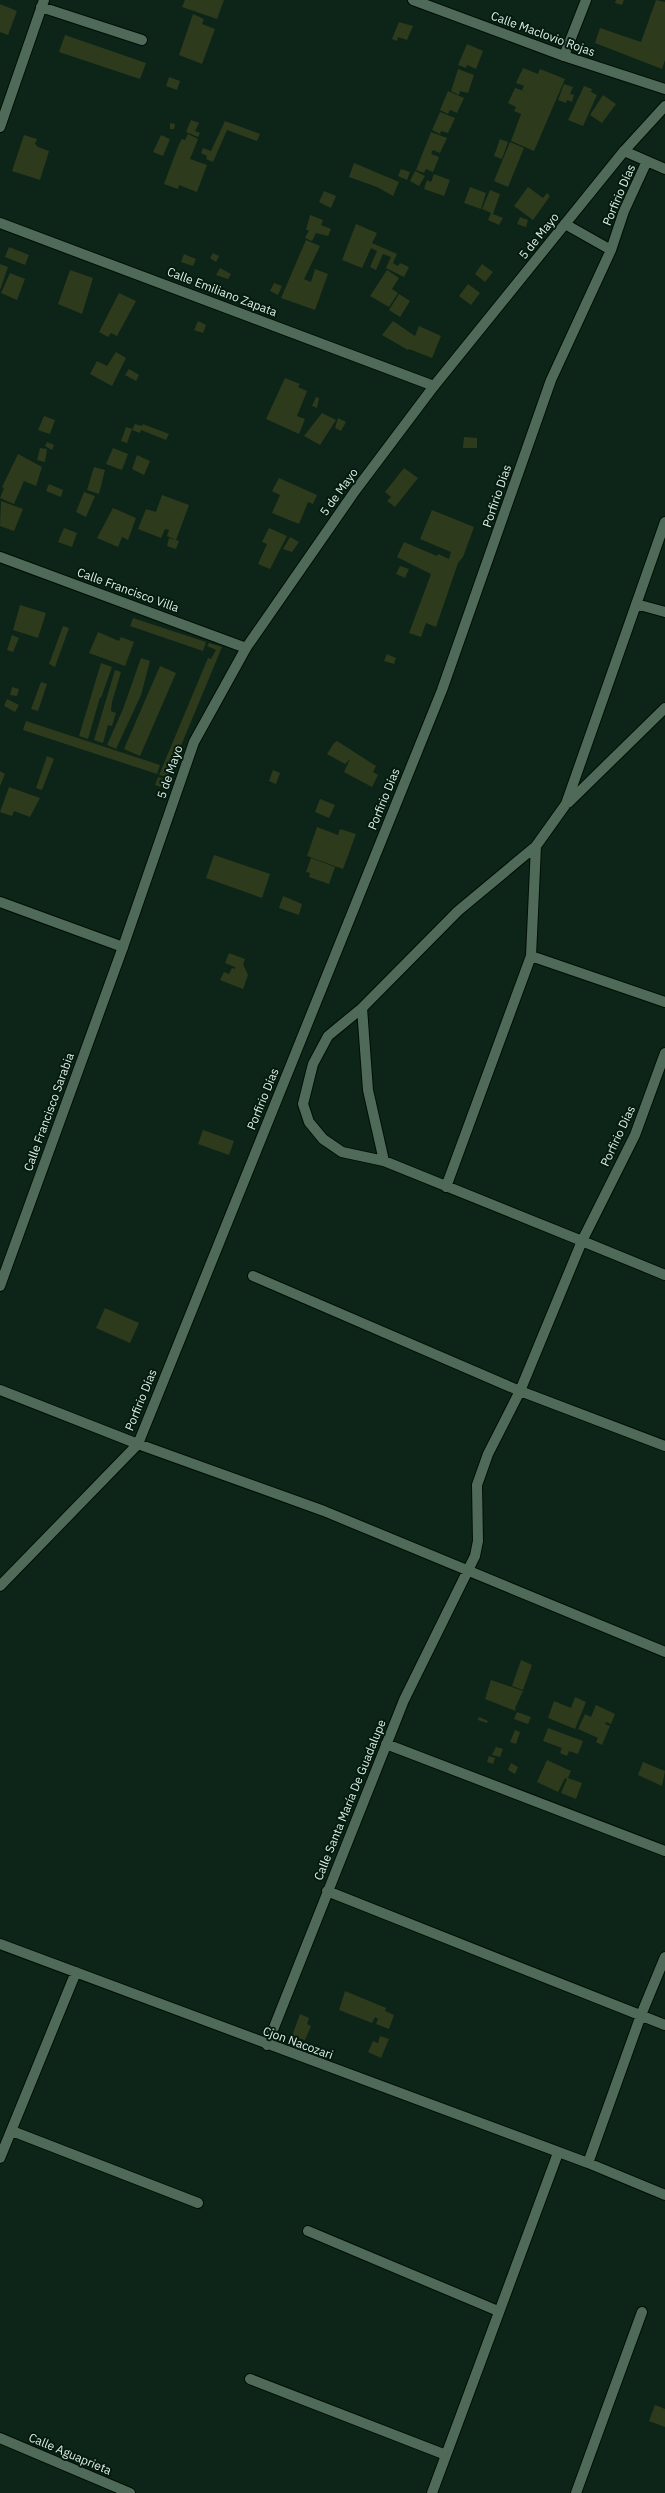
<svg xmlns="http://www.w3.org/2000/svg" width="665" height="2493" font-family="'IBM Plex Sans',sans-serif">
	<rect width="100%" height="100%" fill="#0d2518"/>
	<path fill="#2e3a1c" d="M185 0H224L217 19 182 7Z
		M616 0H624L622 5 615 3Z
		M656 0 665 2V60L662 69 595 43 600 28 641 42Z
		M0 4 17 11 8 35 0 32Z
		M193 14 204 19 202 24 215 29 202 64 179 55Z
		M399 22 413 26 407 40 398 37 397 41 392 39Z
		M65 35 146 63 140 79 59 52Z
		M467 44 483 51 476 69 467 65 466 68 458 65Z
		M523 68 538 74 540 69 565 79 534 151 511 141 521 114 514 111 516 107 508 103 515 88 530 93 522 90 524 86 516 83Z
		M458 69 474 75 468 93 460 91 459 95 451 91Z
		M169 77 180 81 177 90 166 86Z
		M564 84 573 87 570 94 574 95 572 102 567 100 566 103 558 100Z
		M584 86 592 89 591 92 597 95 583 126 568 120Z
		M448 91 464 98 457 113 450 110 448 114 440 110Z
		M603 95 616 104 602 123 590 115Z
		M440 112 455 118 448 133 441 131 440 134 432 130Z
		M191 120 199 123 195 131 200 133 198 137 186 132Z
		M225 121 260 134 257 141 227 130 213 162 206 159 207 156 201 153 203 148 211 151Z
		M170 123 175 124 174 129H170Z
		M431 132 447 138 440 153 433 150 431 154 439 157 433 172 426 169 424 173 416 170Z
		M188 134 198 139 190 159 207 165 197 192 179 185 178 189 164 184 179 144 182 139 185 140Z
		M24 135 37 139 35 144 38 147 49 151 40 180 12 171Z
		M161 135 170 139 163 156 153 152Z
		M500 139 508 142 502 159 494 156Z
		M510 142 524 148 508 187 494 181Z
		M354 163 399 182 393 196 377 187 349 177Z
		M401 169 410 172 407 180 398 176Z
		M415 171 425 176 419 186 410 181Z
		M434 174 450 180 444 196 424 189 427 180 431 182Z
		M470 187 486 193 481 209 464 203Z
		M528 187 543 198 547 193 550 196 533 220 514 206Z
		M490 190 500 194 493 214 503 218 499 225 488 220 491 213 482 209Z
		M324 191 336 196 331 208 319 202Z
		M310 215 323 220 321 225 331 229 328 236 316 233 312 241 305 238 309 230H306Z
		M520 217 528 220 526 227 517 224Z
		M356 224 377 233 372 243 397 254 393 263 398 266 400 263 409 267 404 277 386 268 391 257 383 254 376 270 370 267 377 251 371 248 362 268 342 260Z
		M306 240 320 246 304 279 311 282 315 269 328 274 315 310 281 298Z
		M9 247 29 255 25 265 5 257Z
		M213 253 219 256 216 262 210 258Z
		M184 254 196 259 193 266 181 262Z
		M0 264 8 267 0 290Z
		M482 264 493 272 485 282 475 274Z
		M220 268 231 274 228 279 216 275Z
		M70 270 93 278 82 314 58 304Z
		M387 270 399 278 392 289 398 293 389 307 370 296Z
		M10 273 25 279 17 300 1 293Z
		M274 283 282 286 278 295 270 291Z
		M468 284 480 293 471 305 459 296Z
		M119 293 136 301 117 336 111 333 108 337 99 332Z
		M399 294 410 301 400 317 389 310Z
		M198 321 206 325 203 333 194 330Z
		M393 321 415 336 419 326 441 336 432 358 409 349 408 350 382 335Z
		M116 352 126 358 112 386 90 374 97 361 107 366Z
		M129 369 139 375 136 381 125 375Z
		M285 378 300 384 298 387 307 391 297 416 305 419 299 434 266 419Z
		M316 397 319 398 317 408 312 406Z
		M322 413 336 420 320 445 304 436Z
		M44 416 55 420 50 434 38 430Z
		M338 418 346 422 341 431 335 428Z
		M135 424 142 426 143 424 169 434 166 440 141 430 140 433 132 430Z
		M126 427 132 429 127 443 121 441Z
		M464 437 477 438V448H463Z
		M47 442 54 445 52 450 45 446Z
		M40 448 47 449 45 462 37 460Z
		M113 448 128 454 122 470 106 464Z
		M18 454 42 467 36 486 24 481 14 504 0 498 4 488 2 487Z
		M137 455 150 461 144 475 132 469Z
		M94 467 105 470 99 494 87 490Z
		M404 468 418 478 395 507 387 501 391 497 385 492Z
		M279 478 317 495 313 504 308 502 299 524 272 513 280 495 272 491Z
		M49 484 63 490 61 497 46 491Z
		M84 492 95 496 86 517 76 512Z
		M162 495 189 505 176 540 167 536 169 530 165 529 161 538 138 529 146 509 156 512Z
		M1 501 23 509 14 531 0 526Z
		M113 508 136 518 128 540 122 537 118 547 97 538Z
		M432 510 474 527 463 557 458 563 436 627 426 623 421 637 409 633 431 574 397 557 404 542 437 556 438 554 449 559 451 552 420 539Z
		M64 528 77 533 72 547 58 542Z
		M269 528 287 536 270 569 258 564 267 544 262 542Z
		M290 537 299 542 292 552 283 549Z
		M169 538 179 541 176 549 167 546Z
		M400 566 409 569 405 578 396 574Z
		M20 605 46 613 38 638 13 630Z
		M133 618 206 642 203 651 130 626Z
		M63 626 69 628 55 667 49 664Z
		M98 632 119 641 121 637 134 642 125 666 89 653Z
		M12 635 19 638 13 652 7 650Z
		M209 643 222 647 168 777 159 775 208 658 211 659 216 650 207 646Z
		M387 654 396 658 394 664 384 661Z
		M141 658 150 661 141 695 116 749 107 745 123 709Z
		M101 663 112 667 101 698 100 697 88 739 79 736Z
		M160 666 176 673 140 756 124 749Z
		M115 670 121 672 112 702 111 711 116 713 112 726 108 725 103 743 94 740Z
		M41 682 47 684 38 711 31 709Z
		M12 687 19 689 17 696 10 695Z
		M7 699 19 705 15 712 4 706Z
		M26 721 160 765 157 774 23 730Z
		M337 741 376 766 373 772 378 775 372 787 344 772 350 759 345 764 327 754 334 743Z
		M47 756 54 759 42 790 36 788Z
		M273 770 280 773 276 784 269 781Z
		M0 771 5 774 0 786Z
		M158 777 167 780 164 788 155 785Z
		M9 787 40 798 30 817 14 811 12 816 0 812Z
		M320 799 335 805 329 818 315 812Z
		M317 827 338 835 340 829 356 834 343 869 307 856Z
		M214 855 270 874 262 898 206 878Z
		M311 858 335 867 329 884 309 877 310 873 306 872Z
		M283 896 302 904 299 915 279 908Z
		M229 953 245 959 243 964 248 975 243 989 220 980 224 972 229 974 232 968 235 969V967L225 963Z
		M203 1130 234 1141 229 1155 198 1144Z
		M105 1308 139 1323 130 1343 96 1328Z
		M521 1660 532 1665 523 1690 512 1686Z
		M491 1680 523 1691 515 1708 516 1711 485 1699Z
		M575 1697 586 1702 575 1729 548 1718 554 1701 571 1708Z
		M596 1705 615 1714 611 1724 606 1722 605 1724 610 1726 602 1745 596 1742 598 1738 578 1729 585 1714 591 1717Z
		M517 1712 531 1717 528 1724 514 1719Z
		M479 1717 488 1721 487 1723 478 1720Z
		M548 1728 583 1741 578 1754 569 1751 567 1756 560 1753 562 1748 543 1741Z
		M515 1730 520 1732 516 1744 510 1742Z
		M496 1747 503 1749 500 1757 492 1755Z
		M489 1756 495 1758 493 1764 487 1762Z
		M547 1760 571 1771 568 1778 582 1783 576 1799 561 1793 567 1779 565 1778 558 1792 537 1782Z
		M643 1762 665 1771 662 1786 638 1775Z
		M511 1763 518 1767 515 1774 508 1770Z
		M345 1991 386 2008 385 2011 394 2015 389 2029 376 2024 378 2019 375 2017 372 2023 339 2010Z
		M300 2014 309 2018 307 2024 311 2026 305 2040 292 2036Z
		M380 2036 389 2039 381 2058 368 2052 373 2041 378 2043Z
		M655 2405 665 2409V2427L649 2421Z"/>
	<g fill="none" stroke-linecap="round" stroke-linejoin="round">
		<defs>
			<path id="minor" d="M41 7 142 40
				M564 56 586 0
				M0 127 44 0
				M624 151 665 169
				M0 223 434 386
				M565 224 611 250
				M0 557 246 648
				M636 604 665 612
				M568 803 665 708
				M0 902 123 947
				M531 956 665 1002
				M362 1008 368 1090 384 1161
				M665 1053 635 1135 582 1241 665 1275
				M446 1187 531 956 536 846
				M253 1276 520 1391 665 1446
				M0 1390 138 1444 324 1511 665 1652
				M0 1586 138 1444 442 690 551 380 611 250 624 211 647 161
				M386 1744 665 1851
				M327 1891 665 2025
				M0 1944 588 2163 665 2195
				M267 2045 404 1700 475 1556 478 1541 477 1485 488 1454 520 1391 582 1241 384 1161 342 1152 323 1139 309 1122 303 1104 313 1064 328 1036 362 1008 458 911 536 846 566 804 665 522
				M12 2131 198 2203
				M0 2158 76 1972
				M588 2163 641 2015 665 1957
				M308 2231 498 2311
				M250 2379 446 2455
				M0 2438 130 2493
				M432 2493 558 2153
				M576 2493 642 2312"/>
			<path id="tertiary" d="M413 0 564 56 665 89
				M0 1286 123 947 194 742 246 648 355 491 434 386 624 151 665 106"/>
		</defs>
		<use href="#minor" stroke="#000e04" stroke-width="12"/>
		<use href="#tertiary" stroke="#000e04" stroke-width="12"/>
		<use href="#minor" stroke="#506a5a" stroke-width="10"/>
		<use href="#tertiary" stroke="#506a5a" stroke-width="10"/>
	</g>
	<g text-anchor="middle" stroke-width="4" stroke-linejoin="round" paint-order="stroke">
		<g font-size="12" fill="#e0eee5" stroke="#041b0f">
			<text transform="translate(543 34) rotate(20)" y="4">Calle Maclovio Rojas</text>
			<text transform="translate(619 195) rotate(-67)" y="4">Porfirio Días</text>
			<text transform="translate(539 236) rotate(-51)" y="4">5 de Mayo</text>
			<text transform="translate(222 292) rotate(21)" y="4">Calle Emiliano Zapata</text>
			<text transform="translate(339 492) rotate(-54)" y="4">5 de Mayo</text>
			<text transform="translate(497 496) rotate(-71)" y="4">Porfirio Días</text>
			<text transform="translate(128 590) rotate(20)" y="4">Calle Francisco Villa</text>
			<text transform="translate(170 772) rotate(-71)" y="4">5 de Mayo</text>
			<text transform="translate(384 799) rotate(-68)" y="4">Porfirio Días</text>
			<text transform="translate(263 1099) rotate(-68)" y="4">Porfirio Días</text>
			<text transform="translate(49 1112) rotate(-70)" y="4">Calle Francisco Sarabia</text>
			<text transform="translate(618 1136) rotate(-65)" y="4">Porfirio Días</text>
			<text transform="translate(141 1400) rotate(-68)" y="4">Porfirio Días</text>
			<text transform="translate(350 1800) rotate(-68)" y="4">Calle Santa María De Guadalupe</text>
			<text transform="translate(298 2043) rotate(20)" y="4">Cjon Nacozari</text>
			<text transform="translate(70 2454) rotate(23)" y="4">Calle Aguaprieta</text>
		</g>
	</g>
</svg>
